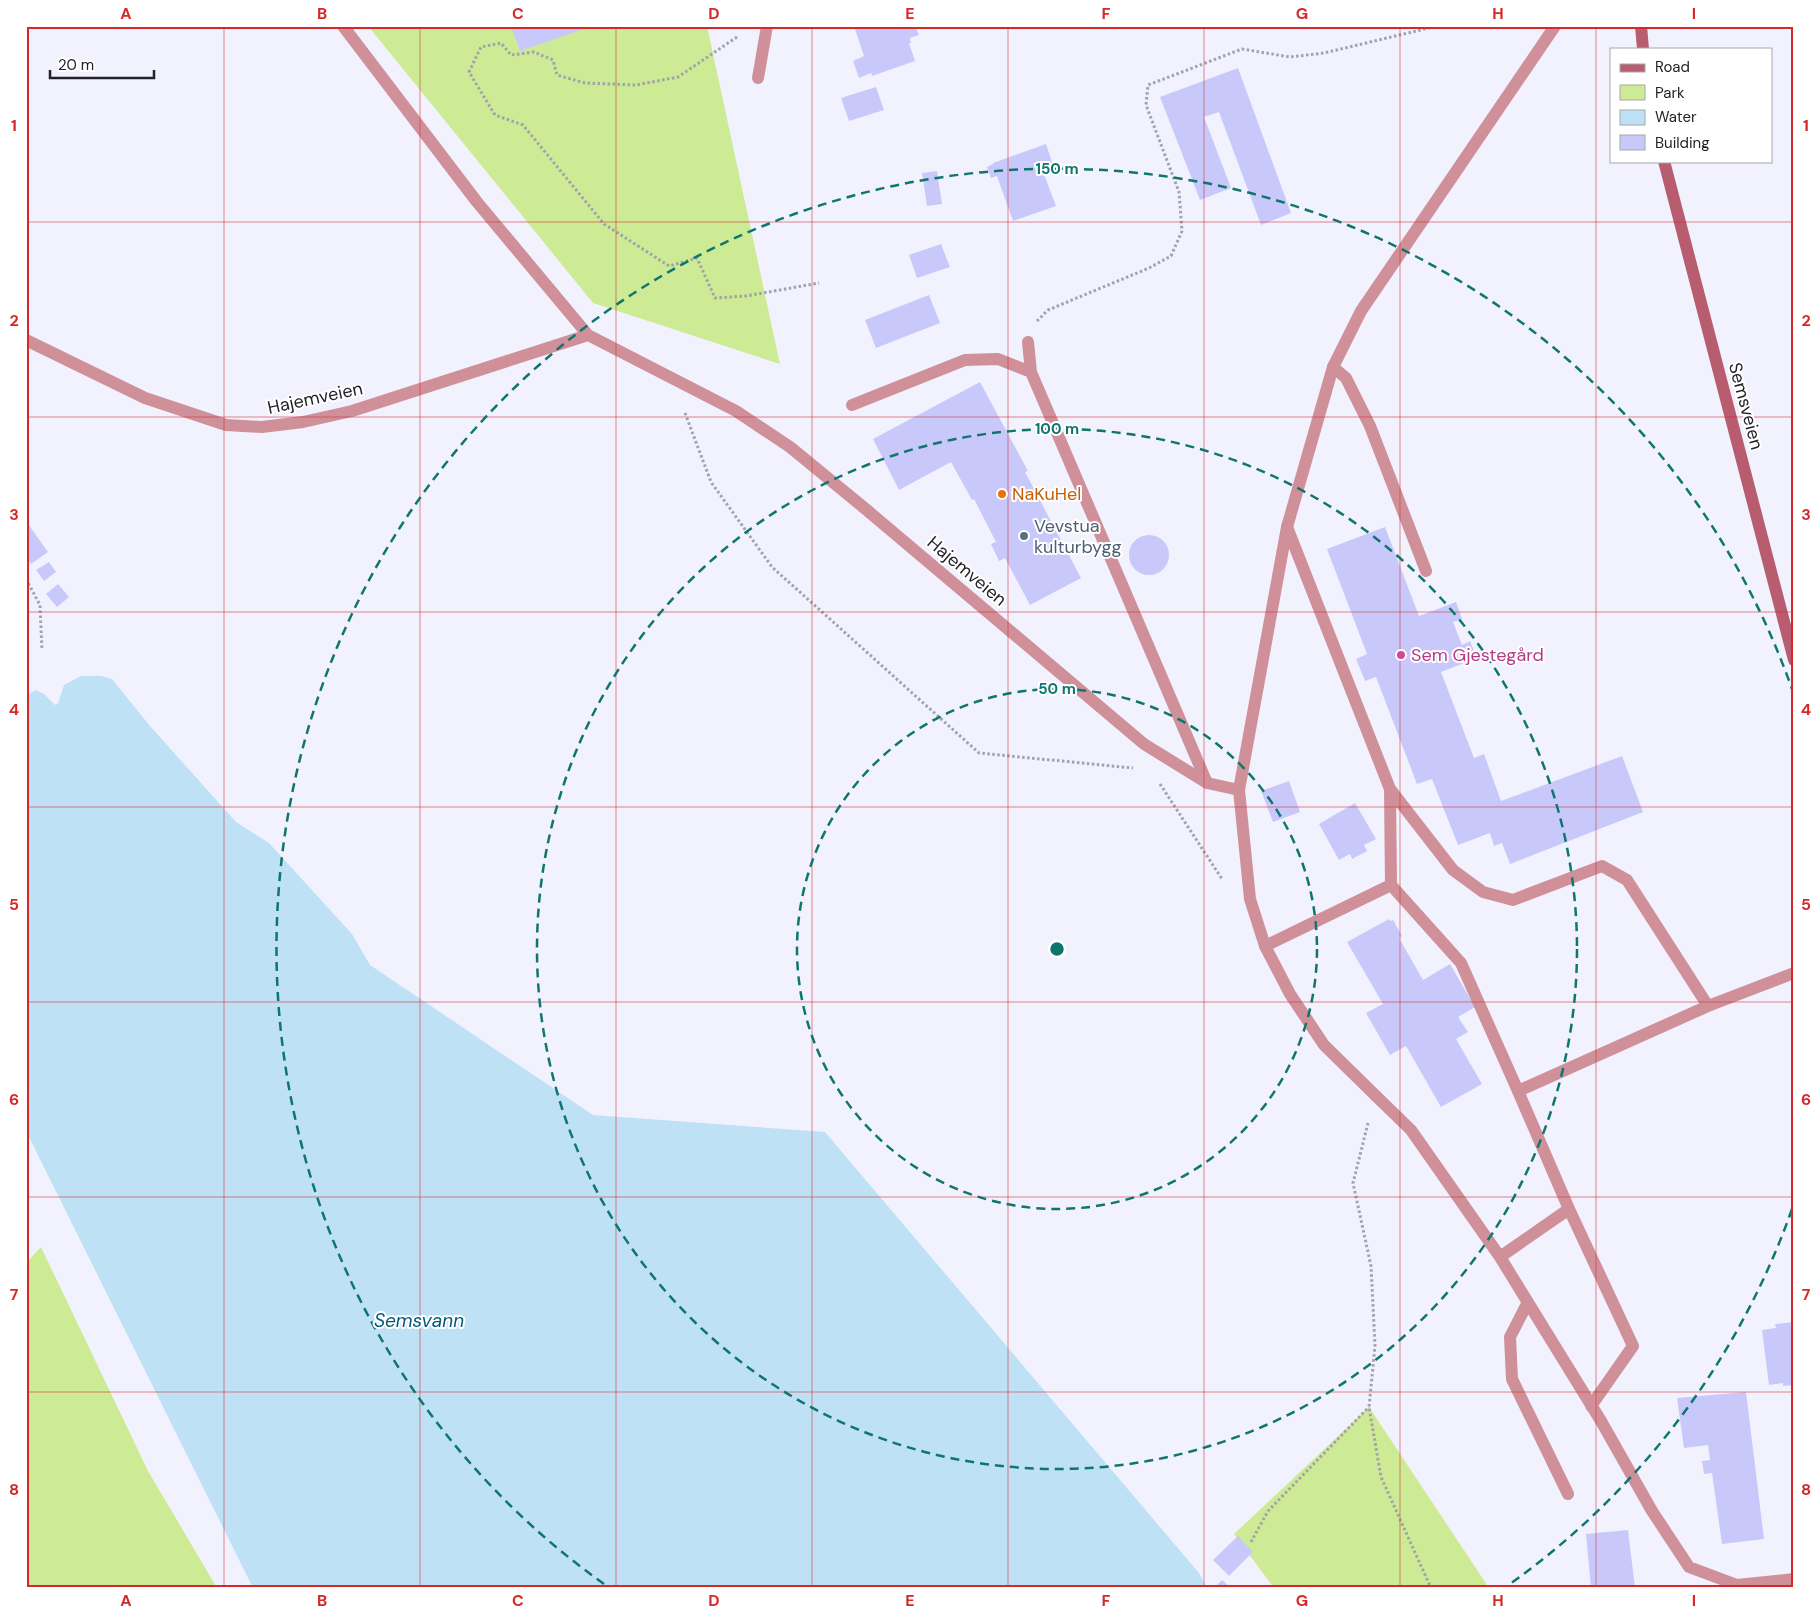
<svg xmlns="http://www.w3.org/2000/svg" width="1820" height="1614" font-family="'DM Sans',sans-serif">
	<rect width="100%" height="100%" fill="#f2f2fe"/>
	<path fill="#cdea95" d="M368 26H707L780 364 593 303Z
		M41 1247 148 1471 217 1588H26V1263Z
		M1369 1407 1489 1588H1274L1234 1534Z"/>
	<path fill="#bee1f5" d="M81 676H101L112 679 150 726 236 822 269 843 352 934 370 965 593 1115 825 1132 1199 1573 1207 1588H253L26 1131V697L35 690 44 694 55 705 58 703 64 685Z"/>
	<path fill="#c8c9fa" d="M511 26H583L584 29 520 51Z
		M854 26H915L919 35 910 38 911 43H909L915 61 872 76 871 73 859 78 853 61 864 56Z
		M1238 68 1291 213 1261 225 1219 112 1204 117 1231 188 1200 200 1160 97Z
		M876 87 884 110 849 121 841 98Z
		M1046 144 1053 165 1042 169 1056 206 1013 221 997 176 991 178 987 167 993 164V163Z
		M937 171 942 204 927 206 922 173Z
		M941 244 950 267 917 278 909 255Z
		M929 295 940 323 876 348 865 320Z
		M980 382 1028 471 1025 472 1081 578 1030 605 1005 558 999 561 991 544 996 542 974 499 972 500 951 462 899 490 873 439Z
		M26 521 48 552 31 564 26 556Z
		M1385 527 1419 616 1456 602 1462 619 1453 622 1462 645 1470 641 1477 658 1441 672 1474 758 1484 754 1501 801 1622 756 1643 812 1510 864 1502 843 1494 846 1490 833 1458 845 1432 779 1417 784 1376 677 1365 681 1356 659 1367 654 1327 549Z
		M1129 555a20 20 0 1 1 40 0a20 20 0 1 1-40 0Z
		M49 562 56 572 44 581 36 570Z
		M58 584 69 597 57 607 46 594Z
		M1289 781 1300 812 1273 822 1261 791Z
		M1355 803 1376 839 1364 845 1367 851 1352 859 1350 854 1339 860 1319 824Z
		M1389 919 1390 921 1393 920 1402 936 1399 938 1423 980 1450 964 1475 1007 1458 1017 1468 1032 1456 1039 1482 1084 1441 1107 1406 1046 1390 1055 1366 1013 1383 1004 1347 942Z
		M1794 1322V1385L1783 1386V1383L1769 1385 1762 1330 1776 1328 1775 1324Z
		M1746 1392 1764 1539 1722 1544 1712 1473 1704 1474 1702 1461 1710 1460 1708 1445 1684 1448 1677 1398Z
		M1628 1530 1635 1588H1591L1586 1534Z
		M1238 1536 1253 1552 1229 1576 1213 1560Z
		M1222 1580 1231 1588H1214Z"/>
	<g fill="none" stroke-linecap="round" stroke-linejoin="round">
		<path stroke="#a2a2ab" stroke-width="3" stroke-dasharray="2.5 2.5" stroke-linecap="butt" d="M737 37 678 77 636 85 585 83 557 75 553 60 534 52 511 55 501 43 481 47 469 72 495 115 523 125 604 224 669 266 697 258 715 298 746 296 819 283
			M1037 321 1048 310 1149 268 1171 256 1182 231 1179 192 1146 105 1148 85 1242 49 1290 57 1324 53 1433 27
			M685 413 711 482 772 567 979 753 1133 768
			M26 579 40 605 42 650
			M1160 784 1222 879
			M1368 1123 1353 1183 1371 1266 1375 1346 1369 1407 1381 1477 1431 1588
			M1251 1542 1268 1511 1369 1407"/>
		<path stroke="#cf909a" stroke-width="12" d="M758 78 767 26
			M1028 342 1031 372 1207 783
			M1333 367 1346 378 1370 426 1426 571
			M852 405 965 360 998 359 1031 372
			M1390 789 1453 870 1483 892 1513 900 1602 866 1627 880 1708 1006
			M1391 885 1461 963 1518 1091
			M1265 946 1391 885 1390 789 1287 527
			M1376 1096 1411 1130 1500 1257 1601 1421 1652 1511 1689 1567 1737 1585 1794 1579
			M1500 1257 1569 1209
			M1528 1302 1510 1337 1512 1379 1568 1494
			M1591 1406 1633 1346 1569 1209 1518 1091 1708 1006 1794 973"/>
		<path stroke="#cf909a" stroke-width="12" d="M343 26 477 202 588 335 736 411 790 447 868 511 1144 744 1207 783 1239 790
			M26 340 145 398 226 425 262 427 303 422 352 411 588 335
			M1376 1096 1324 1045 1290 994 1265 946 1250 899 1239 790 1287 527 1333 367 1361 311 1555 26"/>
		<path stroke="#b85d6f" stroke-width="12" d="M1641 26 1643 49
			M1664 161 1794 660"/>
	</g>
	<path fill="none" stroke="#d62828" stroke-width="1" stroke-opacity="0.55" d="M224 26V1588M420 26V1588M616 26V1588M812 26V1588M1008 26V1588M1204 26V1588M1400 26V1588M1596 26V1588M26 222H1794M26 417H1794M26 612H1794M26 807H1794M26 1002H1794M26 1197H1794M26 1392H1794"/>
	<g fill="none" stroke="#0f766e" stroke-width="2.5" stroke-dasharray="9 6">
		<circle cx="1057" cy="949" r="260"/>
		<circle cx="1057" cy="949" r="520"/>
		<path d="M1792 1209A780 780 0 0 1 1510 1584M604 1584A780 780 0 1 1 1792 689"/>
	</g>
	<circle fill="#e8710a" stroke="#fff" stroke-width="2" cx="1002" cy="494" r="5"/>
	<circle fill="#5c6f8a" stroke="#fff" stroke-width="2" cx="1024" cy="536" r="5"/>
	<circle fill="#d1479c" stroke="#fff" stroke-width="2" cx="1401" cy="655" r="5"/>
	<g text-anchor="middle" stroke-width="4" stroke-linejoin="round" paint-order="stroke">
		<g font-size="18" fill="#232327" stroke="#fff">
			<text transform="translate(315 398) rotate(-12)" y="6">Hajemveien</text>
			<text transform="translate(1746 406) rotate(75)" y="6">Semsveien</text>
			<text transform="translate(967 571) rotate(40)" y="6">Hajemveien</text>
		</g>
		<g font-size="18" fill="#c56008" stroke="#fff" text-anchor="start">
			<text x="1012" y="500">NaKuHel</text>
		</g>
		<g font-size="18" fill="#4e5e75" stroke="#fff" text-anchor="start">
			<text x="1034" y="532">Vevstua<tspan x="1034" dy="21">kulturbygg</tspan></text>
		</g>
		<g font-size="18" fill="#b23c85" stroke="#fff" text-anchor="start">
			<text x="1411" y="661">Sem Gjestegård</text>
		</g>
		<g font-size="19" font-style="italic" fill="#045777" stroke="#fff">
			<text x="419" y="1327">Semsvann</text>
		</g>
	</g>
	<circle cx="1057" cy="949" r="8" fill="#0f766e" stroke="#fff" stroke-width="2.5"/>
	<g font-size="15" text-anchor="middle" font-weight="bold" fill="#0f766e" stroke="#fff" stroke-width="4" stroke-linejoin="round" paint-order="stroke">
		<text x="1057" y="174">150 m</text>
		<text x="1057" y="434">100 m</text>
		<text x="1057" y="694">50 m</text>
	</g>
	<rect width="1820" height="1614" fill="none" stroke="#ffffff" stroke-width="55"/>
	<rect x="1610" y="48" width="162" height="115" fill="#ffffff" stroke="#a7a7a9"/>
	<rect x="1620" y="64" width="25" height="8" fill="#b85d6f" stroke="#a7a7a9"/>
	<text x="1655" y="72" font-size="15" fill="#232327">Road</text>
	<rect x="1620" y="85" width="25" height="15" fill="#cdea95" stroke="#a7a7a9"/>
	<text x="1655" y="98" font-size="15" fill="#232327">Park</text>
	<rect x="1620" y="110" width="25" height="15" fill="#bee1f5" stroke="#a7a7a9"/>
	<text x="1655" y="122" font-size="15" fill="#232327">Water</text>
	<rect x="1620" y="135" width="25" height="15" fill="#c8c9fa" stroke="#a7a7a9"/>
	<text x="1655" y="148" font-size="15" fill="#232327">Building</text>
	<path d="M50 70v8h104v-8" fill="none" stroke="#232327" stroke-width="2.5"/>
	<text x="58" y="70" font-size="15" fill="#232327" stroke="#ffffff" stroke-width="4" paint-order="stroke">20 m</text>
	<rect x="28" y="28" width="1764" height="1558" fill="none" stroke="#d62828" stroke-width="2"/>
	<g font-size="16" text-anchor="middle" font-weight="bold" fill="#d62828">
		<text x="126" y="19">A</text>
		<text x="322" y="19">B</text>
		<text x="518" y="19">C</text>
		<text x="714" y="19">D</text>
		<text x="910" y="19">E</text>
		<text x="1106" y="19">F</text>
		<text x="1302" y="19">G</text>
		<text x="1498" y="19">H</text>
		<text x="1694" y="19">I</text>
		<text x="14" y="131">1</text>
		<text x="1806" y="131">1</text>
		<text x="14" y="326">2</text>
		<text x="1806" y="326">2</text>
		<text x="14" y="520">3</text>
		<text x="1806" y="520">3</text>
		<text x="14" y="715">4</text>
		<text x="1806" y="715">4</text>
		<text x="14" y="910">5</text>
		<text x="1806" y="910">5</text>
		<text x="14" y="1105">6</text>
		<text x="1806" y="1105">6</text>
		<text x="14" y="1300">7</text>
		<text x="1806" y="1300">7</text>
		<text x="14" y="1495">8</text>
		<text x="1806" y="1495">8</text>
		<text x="126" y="1606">A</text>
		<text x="322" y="1606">B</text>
		<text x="518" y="1606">C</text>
		<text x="714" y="1606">D</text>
		<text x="910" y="1606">E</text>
		<text x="1106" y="1606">F</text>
		<text x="1302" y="1606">G</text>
		<text x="1498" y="1606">H</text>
		<text x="1694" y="1606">I</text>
	</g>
</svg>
